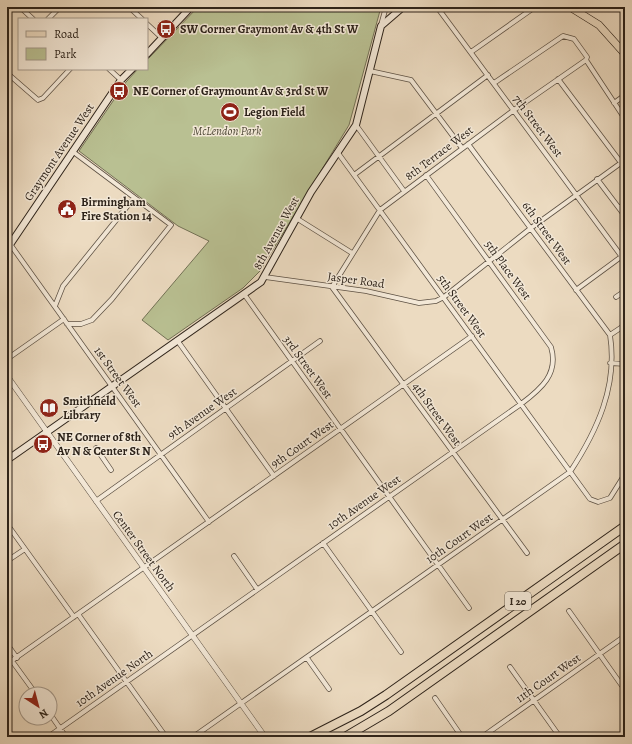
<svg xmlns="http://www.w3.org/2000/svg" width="632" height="744" font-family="Alegreya,serif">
	<rect width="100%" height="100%" fill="#ecdbc1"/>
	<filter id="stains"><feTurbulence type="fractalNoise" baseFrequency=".005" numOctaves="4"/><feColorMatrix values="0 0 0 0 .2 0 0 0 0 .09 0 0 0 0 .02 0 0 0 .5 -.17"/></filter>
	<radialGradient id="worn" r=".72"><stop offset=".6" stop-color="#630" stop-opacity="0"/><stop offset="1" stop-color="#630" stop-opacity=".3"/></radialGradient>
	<path fill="#b9c092" stroke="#737256" d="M198 7H381L349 125 260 271 243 288 168 340 142 320 209 241 178 226 79 151 126 82 138 69H147V60Z"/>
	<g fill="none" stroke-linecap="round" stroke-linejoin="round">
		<defs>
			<path id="minor" d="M20 7 33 19
				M129 7 142 19
				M437 7 622 257
				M48 19 60 7
				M147 24 162 38
				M381 25 386 7
				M471 52 535 7
				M109 69 121 80
				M370 71 411 80 462 148
				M7 73 38 100 43 98 70 69
				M558 79 625 168
				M494 83 563 36 574 39 587 57 586 60 625 119
				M614 103 625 95
				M356 125 404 191
				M338 153 590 499 598 502 610 498 625 474
				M354 175 488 75
				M597 179 625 216
				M619 208 625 205
				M296 218 352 253
				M10 244 209 522
				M265 277 366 291 419 303 436 301 444 297 531 228 625 160
				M576 290 625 254
				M244 294 469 608
				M616 297 625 291
				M55 306 63 286 134 198
				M67 324H81L92 320 112 299 171 225 72 151
				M610 335 625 325
				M177 340 274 476
				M7 359 64 319
				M610 363 625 364
				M96 448 111 470
				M96 501 320 341
				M7 524 74 617
				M323 543 401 652
				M527 553 332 287 380 210 514 110 586 60
				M234 556 257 589
				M7 561 25 549
				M569 611 625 690
				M78 614 166 737
				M7 644 17 658
				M307 658 329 689
				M12 661 36 694
				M7 664 472 336
				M510 667 560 737
				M435 698 462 737
				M50 714 66 737
				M48 737 521 404C541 389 559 374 551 347L426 175
				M193 737 570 472C597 431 618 386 610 335L468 144
				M482 737 625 636"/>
			<path id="tertiary" d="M7 376 265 737"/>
			<path id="secondary" d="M147 54 191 7
				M7 249 121 80 132 69
				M7 460 261 282 311 192 356 125 381 26 403 7"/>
			<path id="primary" d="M570 7 599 25 625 54"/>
			<path id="motorway" d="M310 737 361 711 386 695 625 526
				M345 737 389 711 625 544"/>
		</defs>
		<use href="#minor" stroke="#5d5144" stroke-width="5.5"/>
		<use href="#tertiary" stroke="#5d5144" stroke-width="6"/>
		<use href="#secondary" stroke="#2d231a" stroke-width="8"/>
		<use href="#primary" stroke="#2d231a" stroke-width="8"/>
		<use href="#motorway" stroke="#2d231a" stroke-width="10"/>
		<use href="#minor" stroke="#f3e8d7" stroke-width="4"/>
		<use href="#tertiary" stroke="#f3e8d7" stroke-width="5"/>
		<use href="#secondary" stroke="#f3e8d7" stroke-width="6"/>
		<use href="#primary" stroke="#ecdbc1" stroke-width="7"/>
		<use href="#motorway" stroke="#ecdbc1" stroke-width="8"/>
	</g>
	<defs>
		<symbol id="bus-disc" viewBox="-11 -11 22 22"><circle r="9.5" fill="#8f2418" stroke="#f3e8d7"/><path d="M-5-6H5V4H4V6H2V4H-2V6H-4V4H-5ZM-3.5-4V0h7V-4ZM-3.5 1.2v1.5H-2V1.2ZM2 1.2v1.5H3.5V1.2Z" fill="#fff"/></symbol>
		<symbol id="stadium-disc" viewBox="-11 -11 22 22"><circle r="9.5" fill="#8f2418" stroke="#f3e8d7"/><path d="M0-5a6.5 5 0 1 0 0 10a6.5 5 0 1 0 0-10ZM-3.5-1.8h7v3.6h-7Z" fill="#fff"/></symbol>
		<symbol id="civic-disc" viewBox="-11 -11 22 22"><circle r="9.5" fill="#8f2418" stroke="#f3e8d7"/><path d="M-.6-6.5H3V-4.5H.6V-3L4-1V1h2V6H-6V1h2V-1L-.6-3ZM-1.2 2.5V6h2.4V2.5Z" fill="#fff"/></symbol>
		<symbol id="library-disc" viewBox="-11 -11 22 22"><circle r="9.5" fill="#8f2418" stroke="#f3e8d7"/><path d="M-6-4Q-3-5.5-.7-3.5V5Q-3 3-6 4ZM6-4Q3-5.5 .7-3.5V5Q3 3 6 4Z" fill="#fff"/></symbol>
	</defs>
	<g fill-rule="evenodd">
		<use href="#bus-disc" x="155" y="18" width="22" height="22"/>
		<use href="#bus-disc" x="108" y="80" width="22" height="22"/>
		<use href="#stadium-disc" x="219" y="101" width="22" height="22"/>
		<use href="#civic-disc" x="56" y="198" width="22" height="22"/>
		<use href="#library-disc" x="38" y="397" width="22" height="22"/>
		<use href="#bus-disc" x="32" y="433" width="22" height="22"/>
	</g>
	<g text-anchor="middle" stroke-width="3" stroke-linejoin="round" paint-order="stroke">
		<rect fill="#f3e8d7" stroke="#685e53" stroke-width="1" x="505" y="592" width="26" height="18" rx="3"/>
		<g font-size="11" font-weight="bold" fill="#2d231a">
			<text x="518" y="605">I 20</text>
		</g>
		<g font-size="12" font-weight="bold" fill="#2d231a" stroke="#f3e8d7" text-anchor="start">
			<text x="180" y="33">SW Corner Graymont Av &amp; 4th St W</text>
			<text x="133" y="95">NE Corner of Graymount Av &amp; 3rd St W</text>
			<text x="244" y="116">Legion Field</text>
			<text x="81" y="206">Birmingham<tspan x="81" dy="14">Fire Station 14</tspan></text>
			<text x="63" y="405">Smithfield<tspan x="63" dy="14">Library</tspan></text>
			<text x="57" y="441">NE Corner of 8th<tspan x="57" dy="14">Av N &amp; Center St N</tspan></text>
		</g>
		<g font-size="12" fill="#2d231a" stroke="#f3e8d7">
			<text transform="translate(538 126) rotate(53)" y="4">7th Street West</text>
			<text transform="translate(59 152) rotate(-56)" y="4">Graymont Avenue West</text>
			<text transform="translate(439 153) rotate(-37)" y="4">8th Terrace West</text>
			<text transform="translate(276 233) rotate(-61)" y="4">8th Avenue West</text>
			<text transform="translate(547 233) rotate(54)" y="4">6th Street West</text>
			<text transform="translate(508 270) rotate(54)" y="4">5th Place West</text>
			<text transform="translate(356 280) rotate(8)" y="4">Jasper Road</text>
			<text transform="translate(462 306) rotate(54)" y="4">5th Street West</text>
			<text transform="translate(308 367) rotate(54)" y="4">3rd Street West</text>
			<text transform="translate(118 377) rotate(54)" y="4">1st Street West</text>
			<text transform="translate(202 413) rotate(-35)" y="4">9th Avenue West</text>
			<text transform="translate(437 414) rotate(54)" y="4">4th Street West</text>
			<text transform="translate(302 444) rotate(-35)" y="4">9th Court West</text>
			<text transform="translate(364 502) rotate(-35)" y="4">10th Avenue West</text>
			<text transform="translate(459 538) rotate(-35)" y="4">10th Court West</text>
			<text transform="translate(144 551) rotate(54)" y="4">Center Street North</text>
			<text transform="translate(114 678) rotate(-35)" y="4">10th Avenue North</text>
			<text transform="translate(548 678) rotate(-35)" y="4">11th Court West</text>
		</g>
		<g font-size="12" font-style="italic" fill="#504a38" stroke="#f3e8d7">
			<text x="227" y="135">McLendon Park</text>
		</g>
	</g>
	<rect width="632" height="744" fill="none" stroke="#ecdbc1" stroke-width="24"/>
	<rect x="8" y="8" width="616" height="728" fill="none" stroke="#2d231a" stroke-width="2"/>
	<rect x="12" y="12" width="608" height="720" fill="none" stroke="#2d231a"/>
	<rect x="18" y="18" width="130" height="52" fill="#f3e8d7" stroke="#a4998b"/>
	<rect x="26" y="31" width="20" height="6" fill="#ecdbc1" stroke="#a4998b"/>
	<text x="54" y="38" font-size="12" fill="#2d231a">Road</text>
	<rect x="26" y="48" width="20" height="12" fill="#b9c092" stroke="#a4998b"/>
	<text x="54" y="58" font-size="12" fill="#2d231a">Park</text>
	<g transform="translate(38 706) rotate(144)"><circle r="19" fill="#f3e8d7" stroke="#a4998b"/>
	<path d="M0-3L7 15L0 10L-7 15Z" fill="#8f2418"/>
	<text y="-6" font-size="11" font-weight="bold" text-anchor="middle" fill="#2d231a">N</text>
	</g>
	<rect width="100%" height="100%" filter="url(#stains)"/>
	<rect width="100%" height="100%" fill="url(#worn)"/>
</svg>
